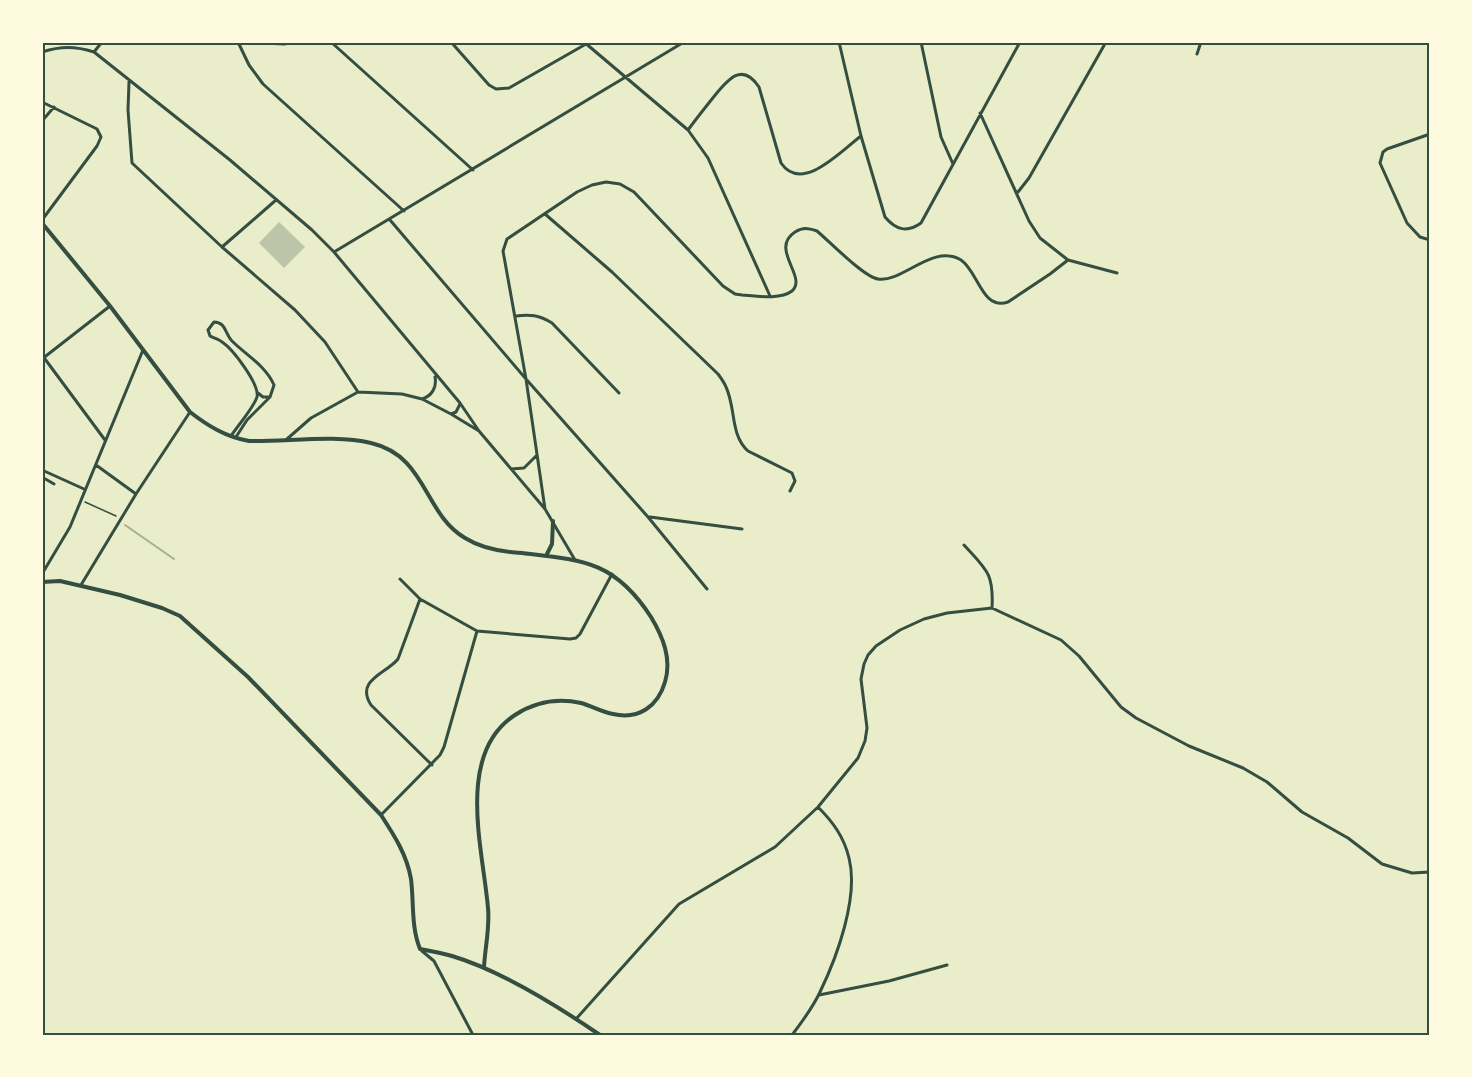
<svg xmlns="http://www.w3.org/2000/svg" width="1472" height="1077" font-family="'Noto Serif',serif">
	<rect width="100%" height="100%" fill="#e9edc9"/>
	<g fill="none" stroke-linecap="round" stroke-linejoin="round">
		<path stroke="#a3b18a" stroke-width="2" d="M125 525 174 559"/>
	</g>
	<path fill="#bcc5a7" d="M279 222 305 247 284 268 259 243Z"/>
	<g fill="none" stroke-linecap="round" stroke-linejoin="round">
		<path stroke="#344e41" stroke-width="1.5" d="M85 502 116 516"/>
		<path stroke="#344e41" stroke-width="3" d="M238 42 249 65 263 84 404 211
			M247 42 284 44 298 42
			M331 42 473 170
			M451 42 489 85 496 89 509 88 586 44
			M584 42 688 130 708 158 770 296
			M839 42 861 136 885 217C896 230 907 233 921 223L1020 42
			M921 42 941 137 953 164
			M42 52C61 46 75 46 94 52L230 160 312 230 334 252 460 403 479 431
			M94 52 102 42
			M1197 54 1201 42
			M129 82 128 110 132 163 222 247 295 310 325 342 358 392
			M42 102 97 129 101 137 97 146 42 220
			M980 113 1029 221 1040 238 1068 260 1117 273
			M42 121 54 107
			M688 130C696 119 704 109 712 99 726 82 741 60 759 87L781 163C802 194 841 151 861 136
			M1430 134 1387 149 1383 152 1380 163 1407 223 1420 237 1430 240
			M1018 192 1029 178 1106 42
			M545 214 612 272 718 374C721 378 724 382 726 387 736 408 730 435 748 451L792 473 795 481 790 491
			M390 220 526 379 648 517 707 589
			M222 247 276 200
			M334 252 684 42
			M516 316C530 314 539 315 552 323L619 393
			M42 355 105 440
			M42 359 110 306
			M258 393 263 397H270
			M422 399C432 396 437 387 435 377
			M451 414 456 412 460 404
			M231 436C238 425 253 409 257 397 260 385 233 349 222 342 219 339 213 338 210 336L208 330 214 322C226 322 225 334 232 341 246 355 266 366 274 385L270 397 247 420 236 437
			M287 439 311 418 358 392 402 394 422 399 451 414 479 431 545 509 575 560
			M96 465 136 494
			M511 469 524 468 537 455
			M42 470 84 489
			M42 477 54 484
			M545 509 526 379 503 251 507 239 577 192 592 185 606 182 620 184 634 192 723 286 735 294 742 295C756 296 780 300 792 291 808 277 769 249 795 232 803 227 808 228 817 231 830 242 864 277 878 279 902 283 933 243 961 260 978 271 982 311 1008 302L1050 274 1068 260
			M650 517 742 529
			M964 545C986 569 994 573 992 608
			M42 574 70 527 143 350
			M400 579 420 599 477 631 570 639 576 638 580 634 612 574
			M81 585 136 494 190 412
			M420 599 398 659C386 674 355 680 371 705L432 765
			M381 815 440 755 444 747 477 631
			M422 951 434 961 473 1035
			M819 995 889 981 947 965
			M576 1019 679 904 775 847 818 807 858 758 865 741 867 728 861 679 864 664 868 655 876 646 900 630 924 619 947 613 992 608 1061 640 1079 656 1121 707 1136 718 1189 746 1243 768 1267 782 1302 812 1348 838 1382 864 1412 873 1430 872
			M792 1035C802 1022 813 1007 820 992 837 957 859 897 849 858 844 837 833 822 818 807"/>
		<path stroke="#344e41" stroke-width="4" d="M42 223 110 306 190 412C208 426 226 437 249 441 286 442 336 434 371 443 427 456 423 513 465 538 481 548 503 552 522 553 583 560 615 561 651 617 663 637 672 659 665 682 658 706 639 720 613 714 602 712 592 706 581 703 558 698 535 702 515 715 455 754 483 849 488 908 490 927 485 948 484 967
			M546 556 552 544 553 521
			M42 582 60 581 120 595 162 608 180 616 248 677 381 815C394 835 407 855 411 879 414 903 411 927 420 949 431 951 442 953 452 956 499 970 559 1007 600 1035"/>
	</g>
	<rect width="1472" height="1077" fill="none" stroke="#fefae0" stroke-width="87"/>
	<rect x="44" y="44" width="1384" height="990" fill="none" stroke="#344e41" stroke-width="2"/>
</svg>
